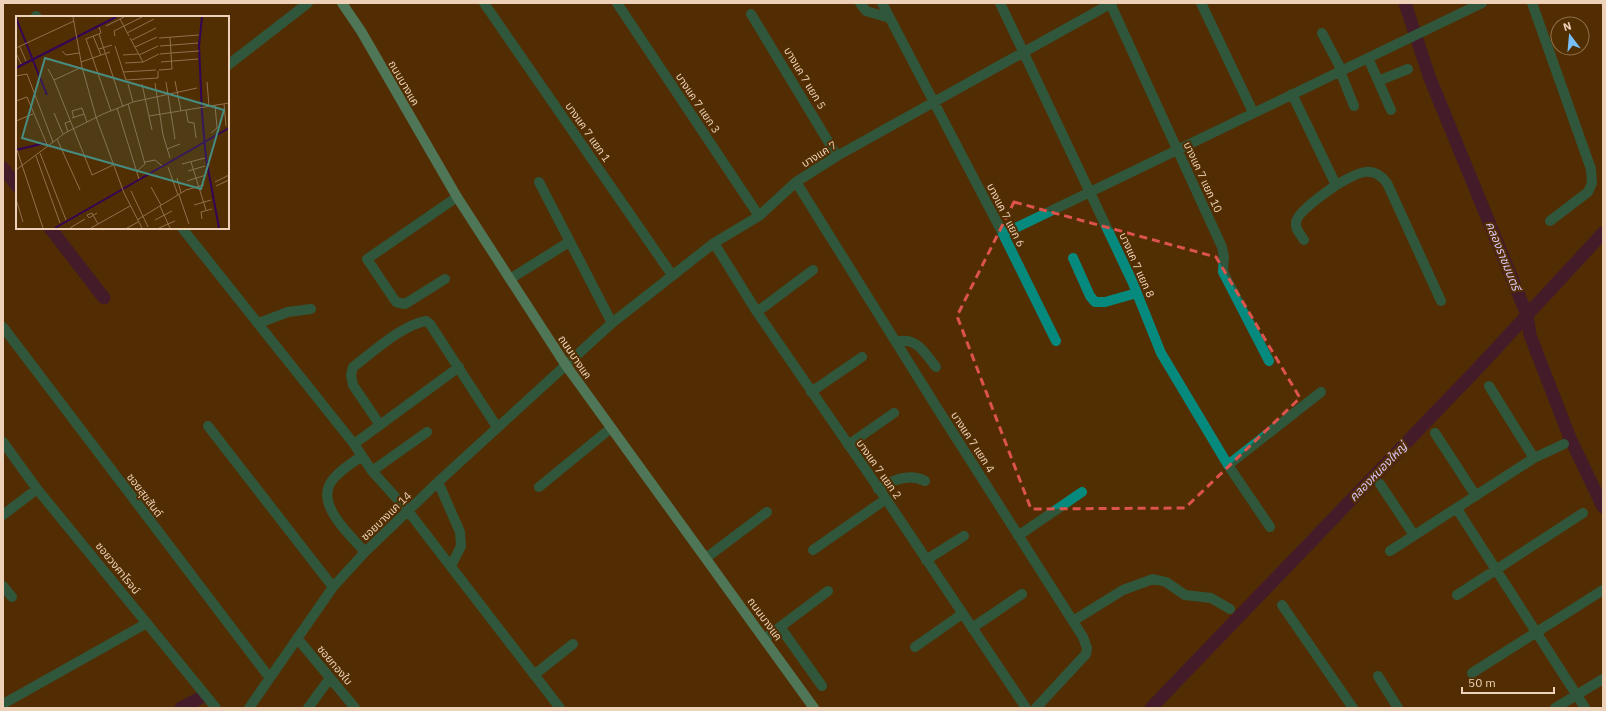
<svg xmlns="http://www.w3.org/2000/svg" width="1606" height="711" font-family="'IBM Plex Sans','Noto Sans Thai',sans-serif">
	<rect width="100%" height="100%" fill="#522e03"/>
	<g fill="none" stroke-linecap="round" stroke-linejoin="round">
		<path stroke="#330556" stroke-width="13" d="M1405 3 1429 76 1527 315 1530 335 1570 438 1603 507
			M3 168 17 186
			M50 228 104 298
			M181 708 200 698
			M1151 708 1480 366 1603 233"/>
		<path stroke="#078a7e" stroke-width="10" d="M484 3 672 275
			M617 3 759 216
			M860 3 866 11 890 18
			M882 3 1003 234 1056 341
			M1000 3 1132 281 1161 353 1228 465 1270 527
			M1110 3 1222 247 1224 257 1223 272 1269 361
			M1201 3 1253 112
			M1532 3 1591 169 1592 183 1588 192 1550 221
			M751 14 837 156
			M36 16 37 17
			M1322 33 1342 71
			M1368 58 1391 110
			M228 65 308 3
			M1340 71 1354 106
			M1378 81 1408 69
			M1292 94 1336 185C1355 175 1371 162 1387 183L1441 301
			M539 182 612 323
			M796 182 939 411 1083 637 1087 648 1086 654 1036 708
			M182 228 354 444 372 471 408 511 560 708
			M1003 234 1482 3
			M1304 240C1301 235 1295 229 1296 223 1296 212 1327 192 1336 185
			M714 243 757 312 886 499 1026 708
			M1073 258 1090 296 1095 302H1105L1137 293
			M445 279 405 304 396 302 367 259 457 197
			M510 279 569 242
			M757 312 813 270
			M259 323 288 312 311 309
			M3 327 269 677
			M896 342C916 336 925 353 936 367
			M1489 386 1534 458
			M811 392 862 357
			M380 425 353 385 351 375 353 367C373 352 402 325 426 321L430 324 497 427
			M208 426 333 587
			M1435 433 1476 496
			M3 442 37 489 216 708
			M354 444 459 367
			M848 445 894 413
			M362 456C353 462 342 469 335 477 311 501 349 534 365 552
			M1228 465 1321 392
			M372 471 427 432
			M438 482 460 532 461 546 451 566
			M1380 484 1414 535
			M539 487 611 428
			M878 489C892 480 910 473 925 481
			M1457 509 1585 708
			M3 515 37 489
			M1018 536 1082 492
			M813 550 886 499
			M1390 551 1534 458 1564 444
			M706 558 767 512
			M926 560 964 536
			M3 586 12 597
			M1457 595 1583 513
			M1282 605 1353 708
			M1073 621 1123 590 1153 579 1166 582 1185 595 1211 598 1230 609
			M780 627 822 686
			M972 628 1022 594
			M297 638 355 708
			M764 639 828 591
			M915 647 962 614
			M1472 673 1603 590
			M534 675 573 644
			M1378 676 1398 708
			M3 704 147 623
			M249 708 333 587 365 552 438 482 612 323 714 243 759 216 796 182 837 156 1112 3
			M308 708 330 678
			M1555 708 1603 679"/>
		<path stroke="#4fcebe" stroke-width="10" d="M342 3 361 31 457 197 565 364 814 708"/>
	</g>
	<path d="M0 0H1606V711H0ZM1014 202 1216 257 1300 398 1185 508 1031 509 957 316Z" fill="#522e03" fill-opacity=".55" fill-rule="evenodd"/>
	<path fill="none" stroke="#dc524c" stroke-width="3" stroke-dasharray="8 5" stroke-linejoin="round" d="M1014 202 1216 257 1300 398 1185 508 1031 509 957 316Z"/>
	<g text-anchor="middle" stroke-width="4" stroke-linejoin="round" paint-order="stroke">
		<g font-size="11" fill="#edd1b8" stroke="#522e03">
			<text transform="translate(805 78) rotate(59)" y="4">บางแค 7 แยก 5</text>
			<text transform="translate(404 83) rotate(60)" y="4">ถนนบางแค</text>
			<text transform="translate(698 103) rotate(56)" y="4">บางแค 7 แยก 3</text>
			<text transform="translate(588 132) rotate(55)" y="4">บางแค 7 แยก 1</text>
			<text transform="translate(819 154) rotate(-32)" y="4">บางแค 7</text>
			<text transform="translate(1203 177) rotate(65)" y="4">บางแค 7 แยก 10</text>
			<text transform="translate(1006 215) rotate(63)" y="4">บางแค 7 แยก 6</text>
			<text transform="translate(1137 265) rotate(66)" y="4">บางแค 7 แยก 8</text>
			<text transform="translate(575 357) rotate(56)" y="4">ถนนบางแค</text>
			<text transform="translate(973 442) rotate(57)" y="4">บางแค 7 แยก 4</text>
			<text transform="translate(879 469) rotate(55)" y="4">บางแค 7 แยก 2</text>
			<text transform="translate(145 495) rotate(53)" y="4">ซอยสุขสันต์</text>
			<text transform="translate(386 516) rotate(-44)" y="4">ซอยบางแค 14</text>
			<text transform="translate(118 568) rotate(51)" y="4">ซอยวงศาโรจน์</text>
			<text transform="translate(765 619) rotate(54)" y="4">ถนนบางแค</text>
			<text transform="translate(335 665) rotate(50)" y="4">ซอยทองใบ</text>
		</g>
		<g font-size="12" font-style="italic" fill="#dac4f9" stroke="#522e03">
			<text transform="translate(1503 256) rotate(68)" y="4">คลองราชมนตรี</text>
			<text transform="translate(1378 472) rotate(-46)" y="4">คลองหนองใหญ่</text>
		</g>
	</g>
	<g transform="translate(16 16)">
		<rect width="213" height="213" fill="#522e03"/>
		<path fill="none" stroke="#330556" stroke-width="2" d="M186 1 183 30 186 97 190 142 203 212M0 2 31 79M0 52 100 1M0 134 29 127M39 212 213 112"/>
		<path fill="none" stroke="#906f4b" stroke-width="1" d="M57 1 66 51 80 101 108 177 126 212M104 3 113 20M90 10 108 1M83 11 85 17 70 23 95 95M111 17 138 3M83 18 107 91M77 20 85 39M99 20 98 15 126 1M154 21 155 37 183 35M114 22 127 46M143 22 183 19M116 24 140 12M99 30 110 64 142 62V55M144 30 182 27M4 31 10 45M119 31 141 21M0 32 58 5M83 33 96 29M46 35 50 39 63 37M0 37 5 48M107 39 122 38M123 39 142 30M65 46 94 36M145 46 182 43M109 47 127 46 143 38M32 53 38 64 66 51M143 54 156 53 155 37 144 38M107 56 140 54M0 60 11 58 37 126M38 64 76 159 97 149M159 65 165 95M150 66 159 123M191 66 193 90M139 67 147 119 154 142M112 68 117 86M126 68 136 114M0 85 11 81 32 131M112 88 129 148 121 155M208 88 210 110M101 92 123 163M170 94 172 106 178 107 180 122M38 97 47 118M133 100 213 87M56 102 68 98M58 102 56 95 66 92 71 106M0 105 17 98M52 116 49 107 55 105M195 117 201 112 199 89M41 123 64 174M151 133 164 128M1 134 27 212M24 137 50 204M20 140 44 207M129 146 139 144 146 150M175 146 190 194M166 148 189 142M152 151 162 179M0 154 49 117 87 98 117 86 181 72M172 155 189 150M161 162 165 177M171 165 190 159M199 166 213 159M200 170 213 164M135 171 145 189M115 175 132 211M163 179 173 208M0 183 7 206M178 189 195 184M144 190 154 212M71 199 76 197 82 208M71 199 73 202 81 197M186 203 185 196 196 193M121 204 170 174 188 169M139 204 156 195M54 212 69 203M75 212 114 190M111 212 122 206M143 212 159 205"/>
		<path fill="#468d80" fill-opacity="0.15" stroke="#468d80" stroke-width="2" d="M29 42 208 94 185 173 6 122Z"/>
		<rect width="213" height="213" fill="none" stroke="#edd1b8" stroke-width="2"/>
	</g>
	<rect width="1606" height="711" fill="none" stroke="#edd1b8" stroke-width="8"/>
	<g transform="translate(1570 36) rotate(344)"><circle r="19" fill="#522e03" stroke="#906f4b"/>
	<path d="M0-3L7 15L0 10L-7 15Z" fill="#78bff7"/>
	<text y="-6" font-size="11" font-weight="bold" text-anchor="middle" fill="#edd1b8">N</text>
	</g>
	<path d="M1462 687v6h92v-6" fill="none" stroke="#edd1b8" stroke-width="2"/>
	<text x="1468" y="687" font-size="12" fill="#edd1b8" stroke="#522e03" stroke-width="3" paint-order="stroke">50 m</text>
</svg>
